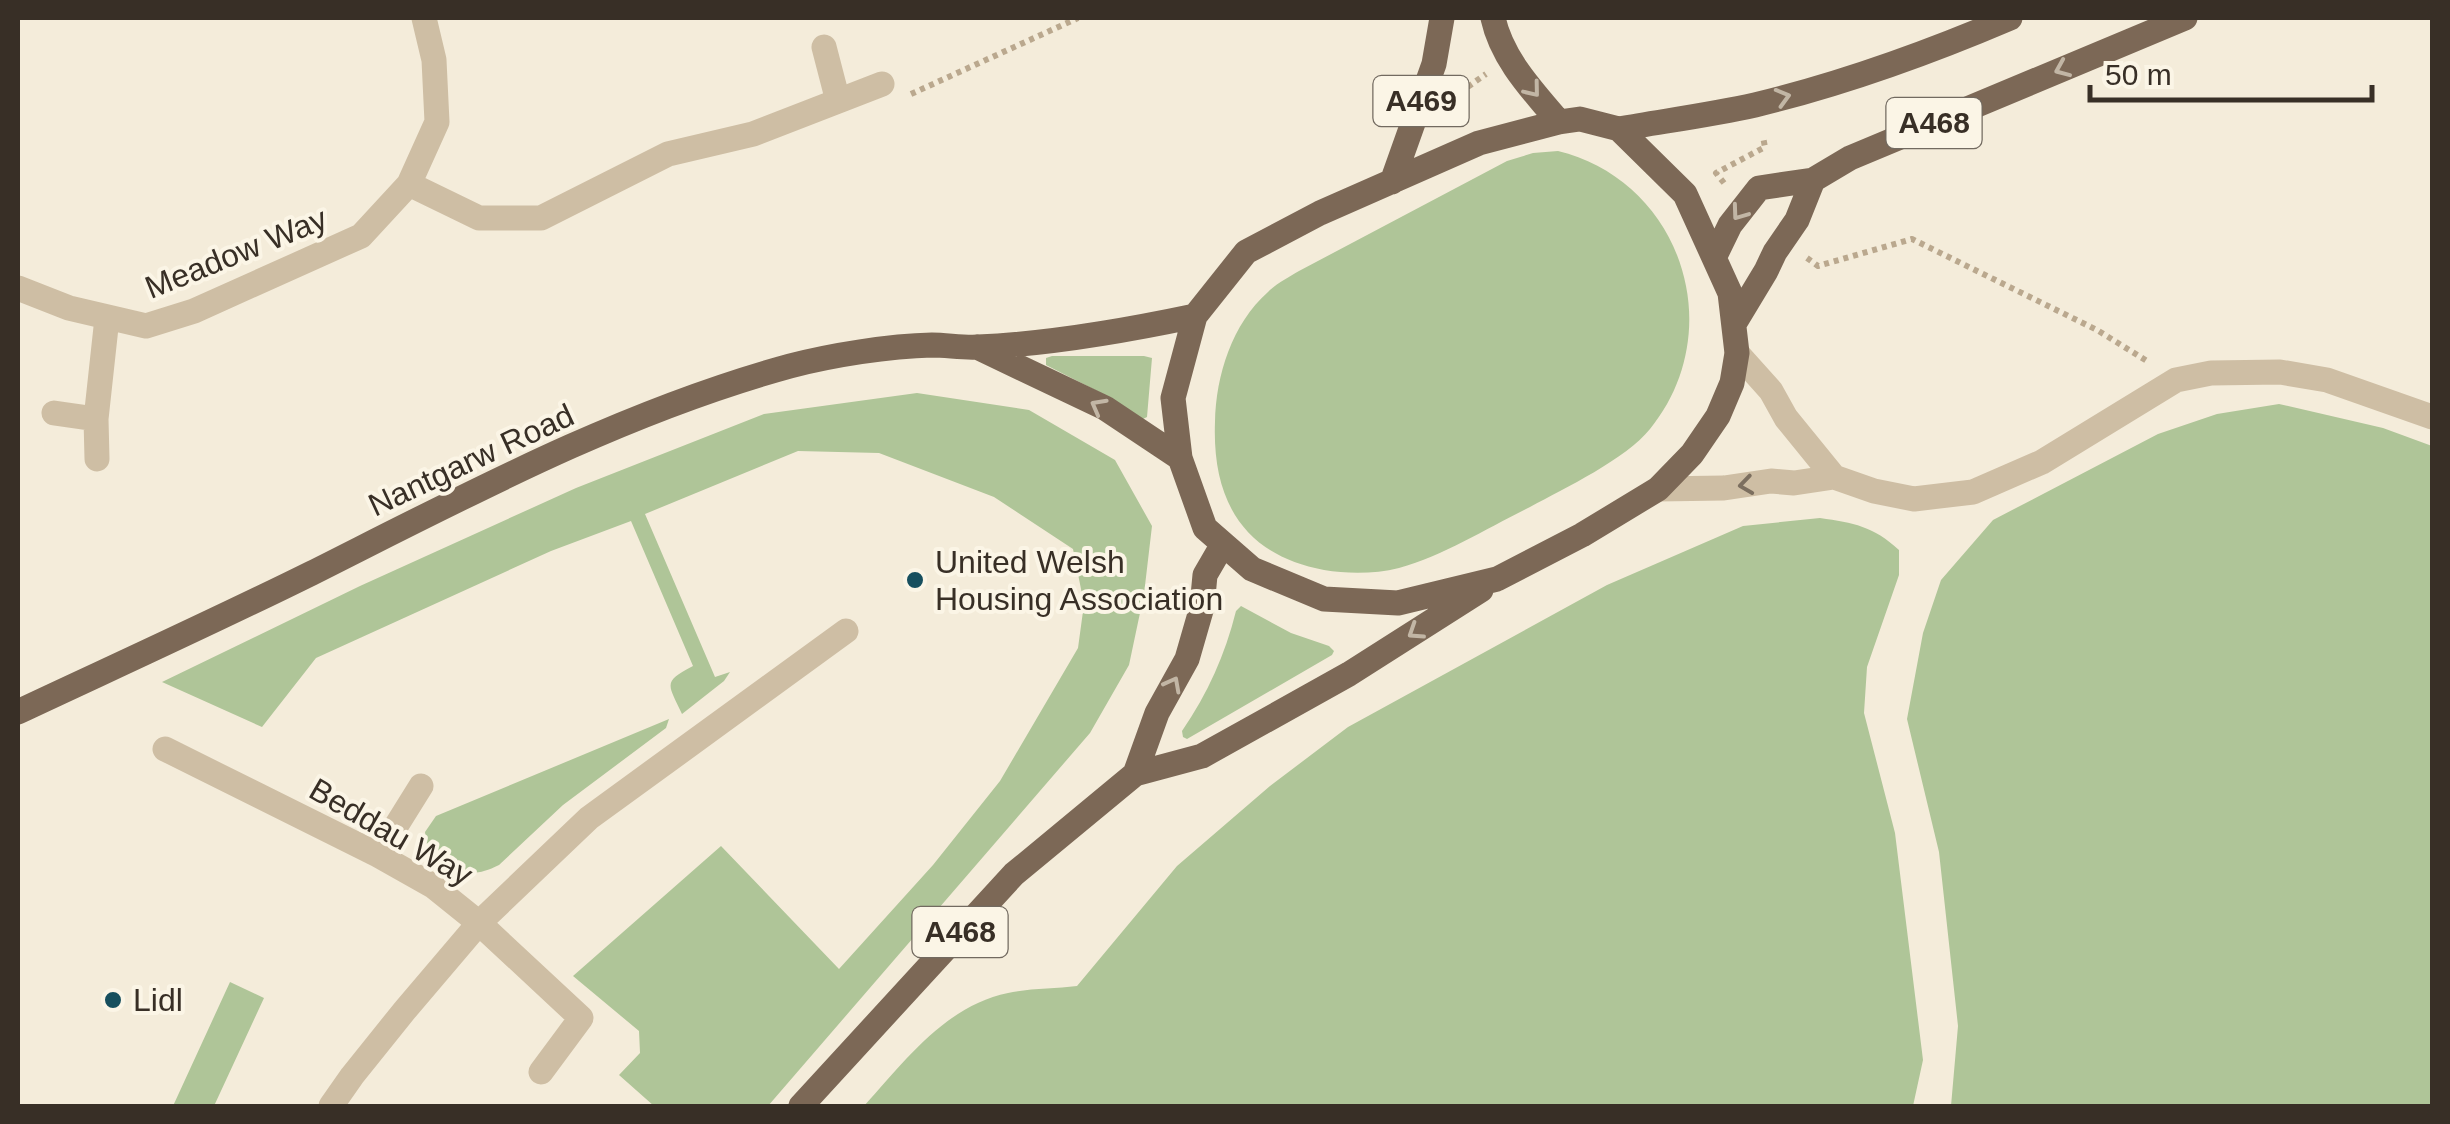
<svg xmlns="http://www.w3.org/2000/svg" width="2450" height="1124" font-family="Arial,sans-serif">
	<rect width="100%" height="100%" fill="#f4ecda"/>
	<path fill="#afc598" d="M1558 151C1624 167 1673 219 1686 286 1696 336 1683 389 1650 429 1626 459 1565 488 1530 507 1487 528 1445 555 1399 568 1375 574 1348 574 1324 570 1243 555 1212 500 1215 422 1216 375 1232 324 1268 292 1277 283 1289 277 1299 271L1507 161 1533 153Z
		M1052 356H1144L1152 358 1147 417 1143 419 1103 394 1046 365V358Z
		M917 393 1029 410 1115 460 1152 526 1144 594 1129 665 1090 733 768 1106H654L619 1075 640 1053 639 1031 573 976 721 846 839 969 933 865 1000 781 1078 648 1084 604 1073 549 994 497 879 453 798 451 645 514 715 677 730 672 724 681 682 714C668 684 662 682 693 666L631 521 551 551 316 658 262 727 162 682 360 586 576 488 764 414Z
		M2279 404 2383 428 2432 446V1106H1951L1958 1026 1939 852 1907 719 1923 633 1941 580 1993 520 2158 434 2217 414Z
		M1820 518C1854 523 1873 526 1899 550V575L1867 667 1864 713 1895 833 1923 1060 1913 1106H864C904 1062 945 1006 1008 993 1030 988 1055 989 1077 986L1177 866 1270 786 1348 727 1607 585 1743 526Z
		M1241 606 1291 633 1329 646 1334 651 1332 655 1187 739 1183 737 1182 731C1208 693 1225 655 1236 611Z
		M669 719 666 728 563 805 499 865C466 882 454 868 427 849L425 832 436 816Z
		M230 982 264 998 214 1106H173Z"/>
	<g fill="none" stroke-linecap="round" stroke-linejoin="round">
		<path stroke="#baa88e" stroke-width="6" stroke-dasharray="5 5" stroke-linecap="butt" d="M1458 83 1469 86 1486 74
			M911 94 1078 18
			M1724 183 1716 173 1765 147 1763 137
			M1807 258 1818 266 1912 239 2097 330 2147 361"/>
		<path stroke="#cebea4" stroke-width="25" d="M824 47 838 101
			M409 184 479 218H541L668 154 753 134 882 84
			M18 288 69 308 146 326 194 311 361 236 409 184 437 122 434 60 424 18
			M1737 353 1771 391 1786 418 1834 477
			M54 413 96 419
			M97 459 96 419 107 318
			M1658 489 1724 488 1771 481 1794 483 1834 477 1874 491 1914 499 1973 492 2042 462 2176 380 2211 373 2280 372 2327 380 2432 417
			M165 749 378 855 433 886 479 923 581 1018 541 1072
			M378 855 421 786
			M331 1106 352 1076 405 1010 479 923 589 818 846 631"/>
		<path stroke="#7c6856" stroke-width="25" d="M1493 18C1502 59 1532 90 1559 122
			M1580 119 1619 129 1685 194 1730 293 1737 353 1732 383 1718 416 1692 454 1658 489 1582 535 1497 579 1398 603 1324 599 1252 569 1205 528 1180 458 1173 398 1195 316 1246 252 1320 213 1479 143 1559 122Z
			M1619 129C1664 121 1710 115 1755 105 1842 84 1928 53 2010 18
			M1392 182 1434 64 1442 18
			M1714 258 1730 225 1759 188 1813 180 1850 158 2185 18
			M1734 324 1766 271 1775 252 1797 220 1813 180
			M977 347 1105 408 1180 458
			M18 712C116 666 215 621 312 573 467 495 622 412 790 366 832 355 889 346 932 345 947 345 963 348 978 347 1050 344 1124 331 1195 316
			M1135 774 1157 713 1187 659 1202 607 1205 575 1223 544
			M801 1106 1014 874 1135 774 1202 756 1349 674 1481 590"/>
	</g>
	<defs><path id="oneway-chevron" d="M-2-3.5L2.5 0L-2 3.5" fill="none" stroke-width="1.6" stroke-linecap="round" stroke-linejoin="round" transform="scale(2.5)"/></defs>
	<g stroke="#c2b6a5">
		<use href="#oneway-chevron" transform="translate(2062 69) rotate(157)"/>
		<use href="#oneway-chevron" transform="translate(1533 90) rotate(51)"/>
		<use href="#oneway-chevron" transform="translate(1783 97) rotate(-16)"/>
		<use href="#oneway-chevron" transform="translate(1739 213) rotate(126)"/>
		<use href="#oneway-chevron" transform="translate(1098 406) rotate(-151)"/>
		<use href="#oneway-chevron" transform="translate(1415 632) rotate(147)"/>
		<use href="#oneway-chevron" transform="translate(1173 684) rotate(-62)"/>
	</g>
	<use stroke="#7c6f5f" href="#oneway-chevron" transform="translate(1746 485) rotate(172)"/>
	<g fill="#174f5e" stroke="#fbf5e6" stroke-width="4">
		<circle cx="915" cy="580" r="10"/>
		<circle cx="113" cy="1000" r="10"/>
	</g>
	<g text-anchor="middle" stroke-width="8" stroke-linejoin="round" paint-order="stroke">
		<g fill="#fbf5e6" stroke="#726a60" stroke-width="2.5">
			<rect x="1373.5" y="76" width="95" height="50" rx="8"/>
			<rect x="1886.5" y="98" width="95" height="50" rx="8"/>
			<rect x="912.5" y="907" width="95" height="50" rx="8"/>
		</g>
		<g font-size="30" font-weight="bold" fill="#382f26">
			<text x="1421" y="111">A469</text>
			<text x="1934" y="133">A468</text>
			<text x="960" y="942">A468</text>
		</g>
		<g font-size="32" fill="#382f26" stroke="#fbf5e6">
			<text transform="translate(236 253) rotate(-22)" y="11">Meadow Way</text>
			<text transform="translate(471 460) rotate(-25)" y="11">Nantgarw Road</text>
			<text transform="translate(391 832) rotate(30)" y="11">Beddau Way</text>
		</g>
		<g font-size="32" fill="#382f26" stroke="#fbf5e6" text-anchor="start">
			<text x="935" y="573">United Welsh<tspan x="935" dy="37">Housing Association</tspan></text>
			<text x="133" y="1011">Lidl</text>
		</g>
	</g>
	<rect width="2450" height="1124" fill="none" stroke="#382f26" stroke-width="40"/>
	<path d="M2090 85v15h282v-15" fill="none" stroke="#382f26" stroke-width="5"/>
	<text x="2105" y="85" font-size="30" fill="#382f26" stroke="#fbf5e6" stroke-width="8" paint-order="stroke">50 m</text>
</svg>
